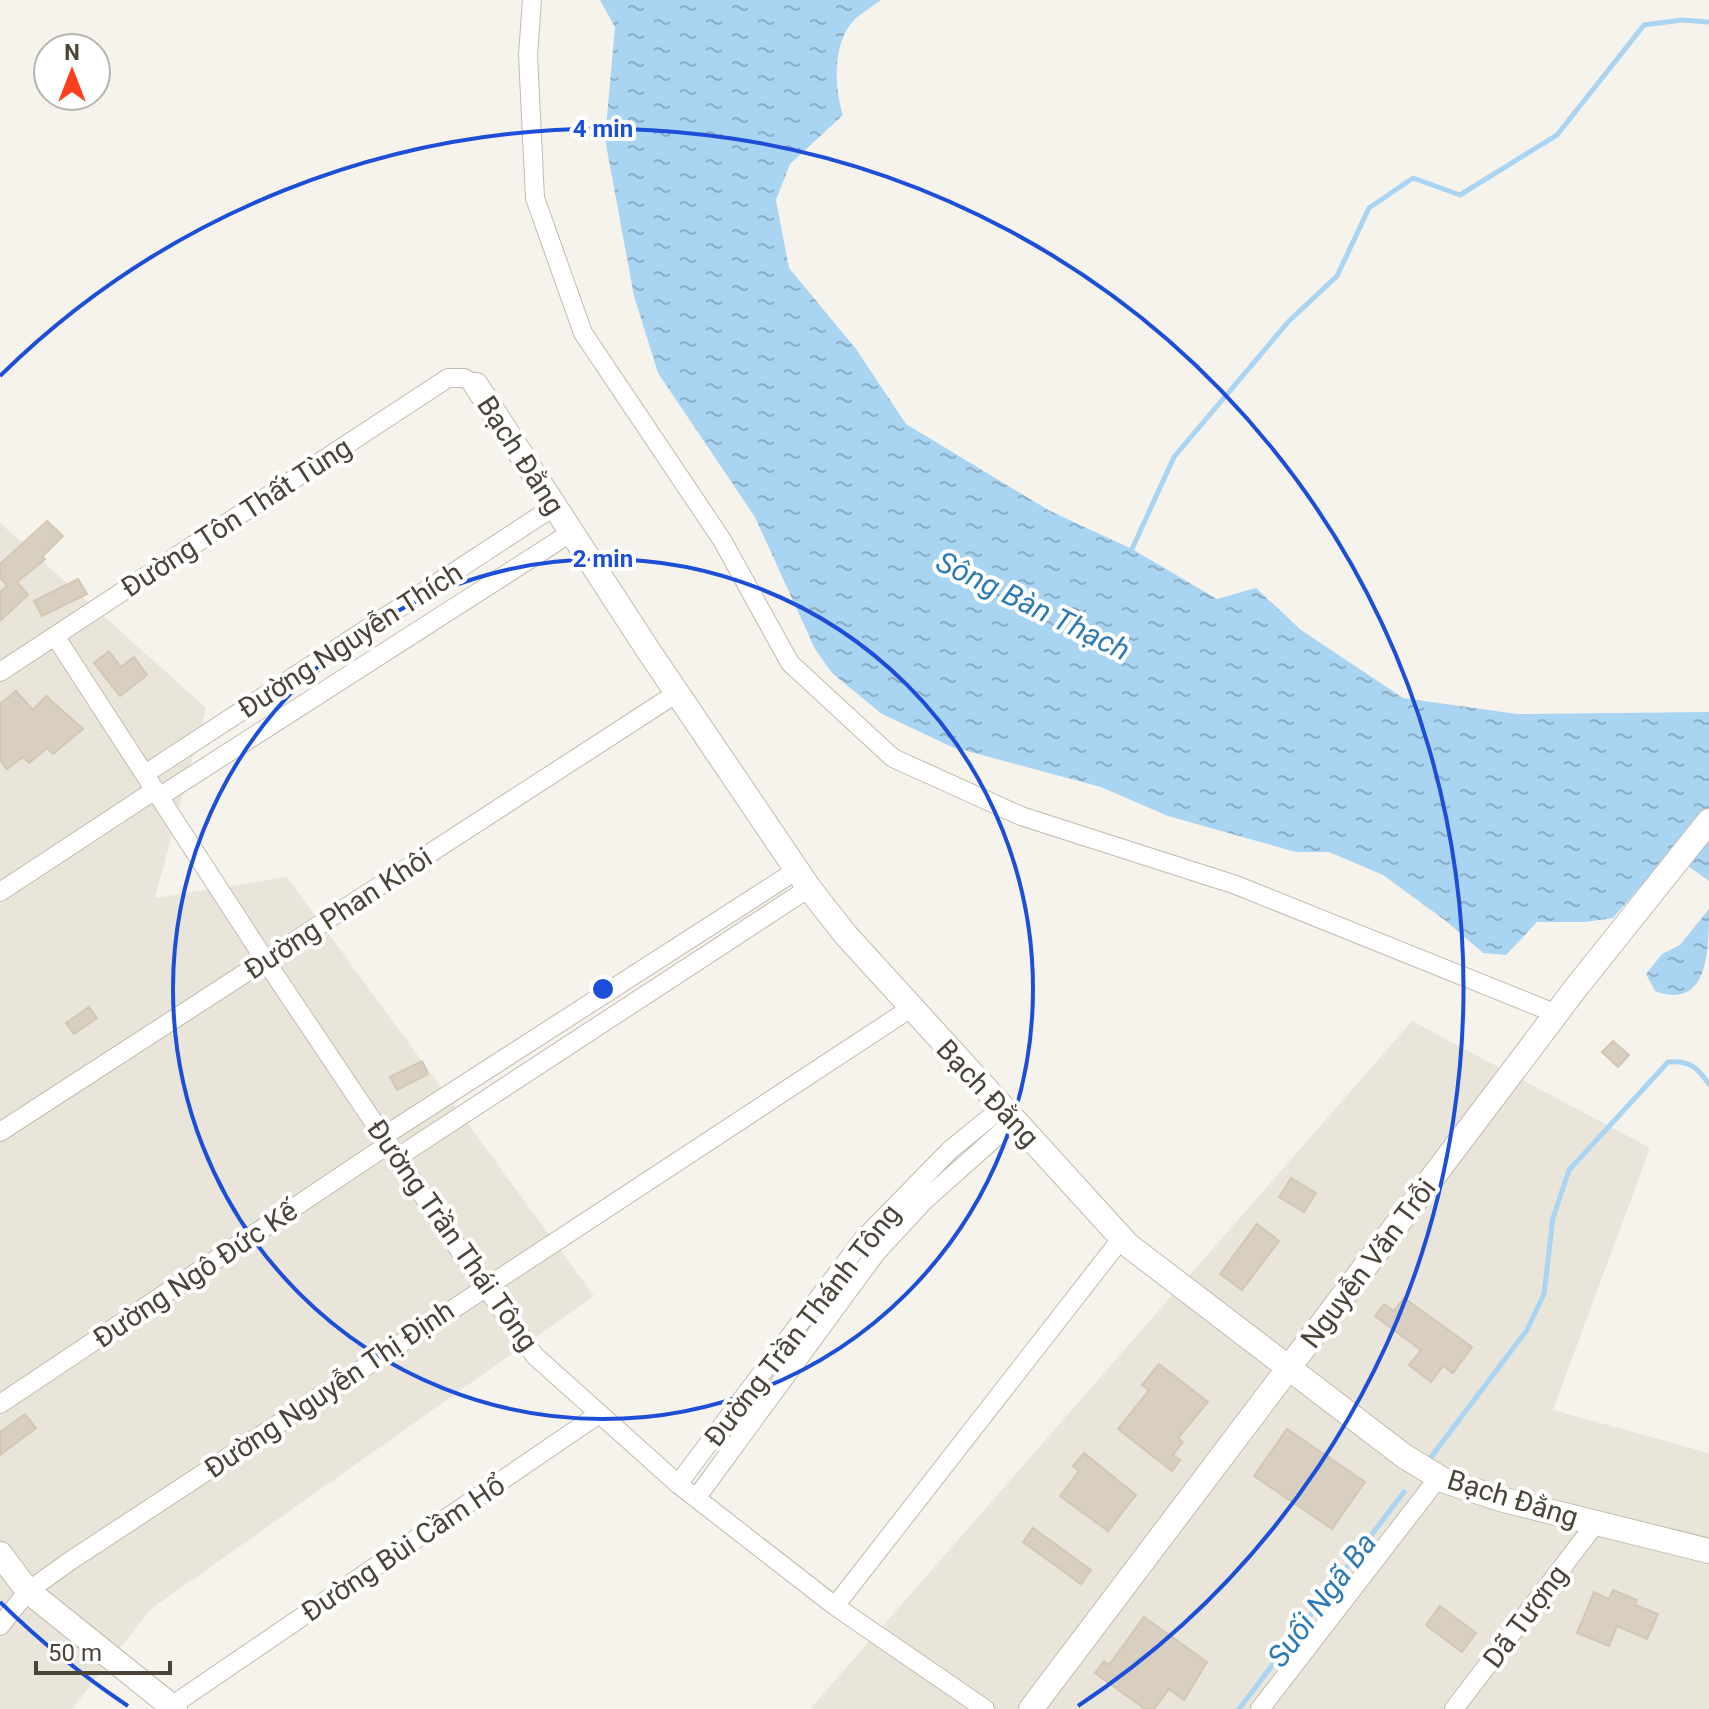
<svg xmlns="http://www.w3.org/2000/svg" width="1709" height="1709" font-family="Roboto,sans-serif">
	<defs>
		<pattern id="water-ripples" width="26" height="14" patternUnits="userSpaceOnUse" patternTransform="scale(2)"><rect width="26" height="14" fill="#a9d4f2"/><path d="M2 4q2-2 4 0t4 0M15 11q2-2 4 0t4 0" fill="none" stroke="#8caec5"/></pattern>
	</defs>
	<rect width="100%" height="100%" fill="#f6f3ec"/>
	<path fill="#eae5da" d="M0 523 206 708 155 898 287 877 594 1296 151 1609 72 1709H0Z
		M1412 1021 1650 1148 1553 1410 1709 1453V1709H810Z"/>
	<path fill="url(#water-ripples)" d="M600 0H881C873 6 863 12 855 19 832 42 834 87 843 115L790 164 776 200 789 268 856 349 906 424 1050 511 1132 549 1217 599 1256 588 1301 630 1403 698 1517 714 1709 712V881L1670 853 1613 918 1585 922H1537L1506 955 1483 953 1446 921 1383 875 1329 852H1296L1168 816 1101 787 952 747 882 714 832 673 815 649 755 517 658 373 634 296 605 139 615 27Z
		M1709 909C1709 950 1709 1011 1655 991L1646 974 1662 954 1680 945Z"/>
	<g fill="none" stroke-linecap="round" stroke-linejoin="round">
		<path stroke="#a9d4f2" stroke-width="5" d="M1132 549 1174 457 1289 321 1337 276 1369 208 1413 178 1460 195 1557 135 1644 25 1682 20 1709 22
			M1431 1457 1527 1330 1544 1294 1553 1218 1569 1170 1668 1062C1689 1060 1697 1067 1709 1084
			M1239 1709 1404 1492"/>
	</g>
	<path fill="#d8cfc1" stroke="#d3c7b4" stroke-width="2" d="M47 521 63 536 42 557 45 559 17 582 28 595 0 621V592L7 586 0 577V564Z
		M78 579 87 594 42 616 34 601Z
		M109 651 121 667 134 657 147 675 120 696 94 663Z
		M16 691 33 710 46 696 83 729 53 754 47 748 29 763 23 757 7 769 0 760V704Z
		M89 1007 97 1018 74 1034 66 1023Z
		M1613 1041 1629 1055 1618 1067 1602 1052Z
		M422 1061 428 1074 397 1090 390 1077Z
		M1291 1178 1316 1193 1304 1212 1279 1197Z
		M1257 1224 1279 1241 1242 1290 1220 1274Z
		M1404 1298 1472 1347 1453 1373 1443 1366 1431 1382 1409 1365 1421 1350 1375 1316 1384 1304 1394 1311Z
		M1159 1364 1208 1402 1178 1438 1183 1442 1173 1455 1180 1460 1172 1471 1118 1429 1149 1390 1142 1385Z
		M25 1414 36 1428 0 1455V1432Z
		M1287 1429 1365 1482 1332 1529 1254 1476Z
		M1084 1453 1136 1495 1108 1531 1060 1496 1079 1471 1073 1466Z
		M1033 1528 1091 1570 1081 1584 1023 1542Z
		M1613 1590 1637 1600 1635 1605 1658 1614 1647 1639 1617 1626 1609 1646 1577 1633 1594 1592 1609 1599Z
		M1440 1606 1476 1633 1462 1652 1426 1625Z
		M1144 1617 1207 1662 1184 1700 1169 1689 1154 1709H1145L1095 1673 1104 1661 1109 1665Z"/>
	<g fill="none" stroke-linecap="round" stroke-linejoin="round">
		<defs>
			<path id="minor" d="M532 0 528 55 535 198 583 333 722 540 790 663 893 758 1021 816 1236 885 1557 1014
				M55 636 265 960 460 1251 535 1356 678 1484 835 1606 985 1709
				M0 672 448 378H464L476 385
				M145 774 555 506
				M159 797 572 532
				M0 892 155 790
				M0 1132 677 693
				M384 1136 797 870
				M398 1157 809 888
				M0 1404 389 1144
				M678 1484 864 1238 950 1150 1003 1107
				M697 1497 876 1253 925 1200 1015 1120
				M835 1606 1121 1239
				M0 1626 28 1591 70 1561 911 1008
				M167 1709 599 1414
				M1260 1709 1439 1477
				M1454 1709 1596 1523"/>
			<path id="tertiary" d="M476 385 648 650 809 888 845 934 1128 1245 1404 1456 1445 1481 1504 1500 1709 1551
				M0 1554 28 1591 175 1709
				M1031 1709 1575 989 1709 821"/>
		</defs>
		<use href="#minor" stroke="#c2bbae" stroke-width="20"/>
		<use href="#tertiary" stroke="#c2bbae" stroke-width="26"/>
		<use href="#minor" stroke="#fff" stroke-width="18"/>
		<use href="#tertiary" stroke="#fff" stroke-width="24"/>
	</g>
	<g fill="none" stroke="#1d4ed8" stroke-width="4">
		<circle cx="603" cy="989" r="430"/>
		<path d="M128 1706A860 860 0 0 1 0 1602M0 376A860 860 0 1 1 1078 1706"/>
	</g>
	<g text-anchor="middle" stroke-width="8" stroke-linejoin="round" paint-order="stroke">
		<g font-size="28" fill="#4b4439" stroke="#fff">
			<text transform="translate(521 455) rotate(57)" y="10">Bạch Đằng</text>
			<text transform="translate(236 517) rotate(-33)" y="10">Đường Tôn Thất Tùng</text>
			<text transform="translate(350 640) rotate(-33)" y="10">Đường Nguyễn Thích</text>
			<text transform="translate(338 913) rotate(-33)" y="10">Đường Phan Khôi</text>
			<text transform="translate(988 1093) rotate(47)" y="10">Bạch Đằng</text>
			<text transform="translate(453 1235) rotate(55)" y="10">Đường Trần Thái Tông</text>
			<text transform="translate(1368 1263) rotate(-53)" y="10">Nguyễn Văn Trỗi</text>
			<text transform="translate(195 1274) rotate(-34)" y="10">Đường Ngô Đức Kế</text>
			<text transform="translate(802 1325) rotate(-52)" y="10">Đường Trần Thánh Tông</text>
			<text transform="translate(329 1389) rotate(-34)" y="10">Đường Nguyễn Thị Định</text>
			<text transform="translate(1513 1498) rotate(17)" y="10">Bạch Đằng</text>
			<text transform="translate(403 1548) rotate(-34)" y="10">Đường Bùi Cầm Hổ</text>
			<text transform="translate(1525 1616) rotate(-53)" y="10">Dã Tượng</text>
		</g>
		<g font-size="30" font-style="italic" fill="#2e7ab2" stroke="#fff">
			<text transform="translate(1033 606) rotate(26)" y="10">Sông Bàn Thạch</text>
			<text transform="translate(1322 1600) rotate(-53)" y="10">Suối Ngã Ba</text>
		</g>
	</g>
	<circle cx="603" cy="989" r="12" fill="#1d4ed8" stroke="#fff" stroke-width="4"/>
	<g font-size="24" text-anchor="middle" font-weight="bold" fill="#1d4ed8" stroke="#fff" stroke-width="8" stroke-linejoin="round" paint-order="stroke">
		<text x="603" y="137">4 min</text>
		<text x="603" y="567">2 min</text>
	</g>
	<g transform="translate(72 72)"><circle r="38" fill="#ffffff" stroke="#b7b4b0" stroke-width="2"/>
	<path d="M0-6L14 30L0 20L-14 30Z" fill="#fc3f1d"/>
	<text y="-12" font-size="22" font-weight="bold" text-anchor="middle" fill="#4b4439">N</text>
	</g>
	<path d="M36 1661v12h134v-12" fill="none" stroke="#4b4439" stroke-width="4"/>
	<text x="48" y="1661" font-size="24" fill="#4b4439" stroke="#ffffff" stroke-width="6" paint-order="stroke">50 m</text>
</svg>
